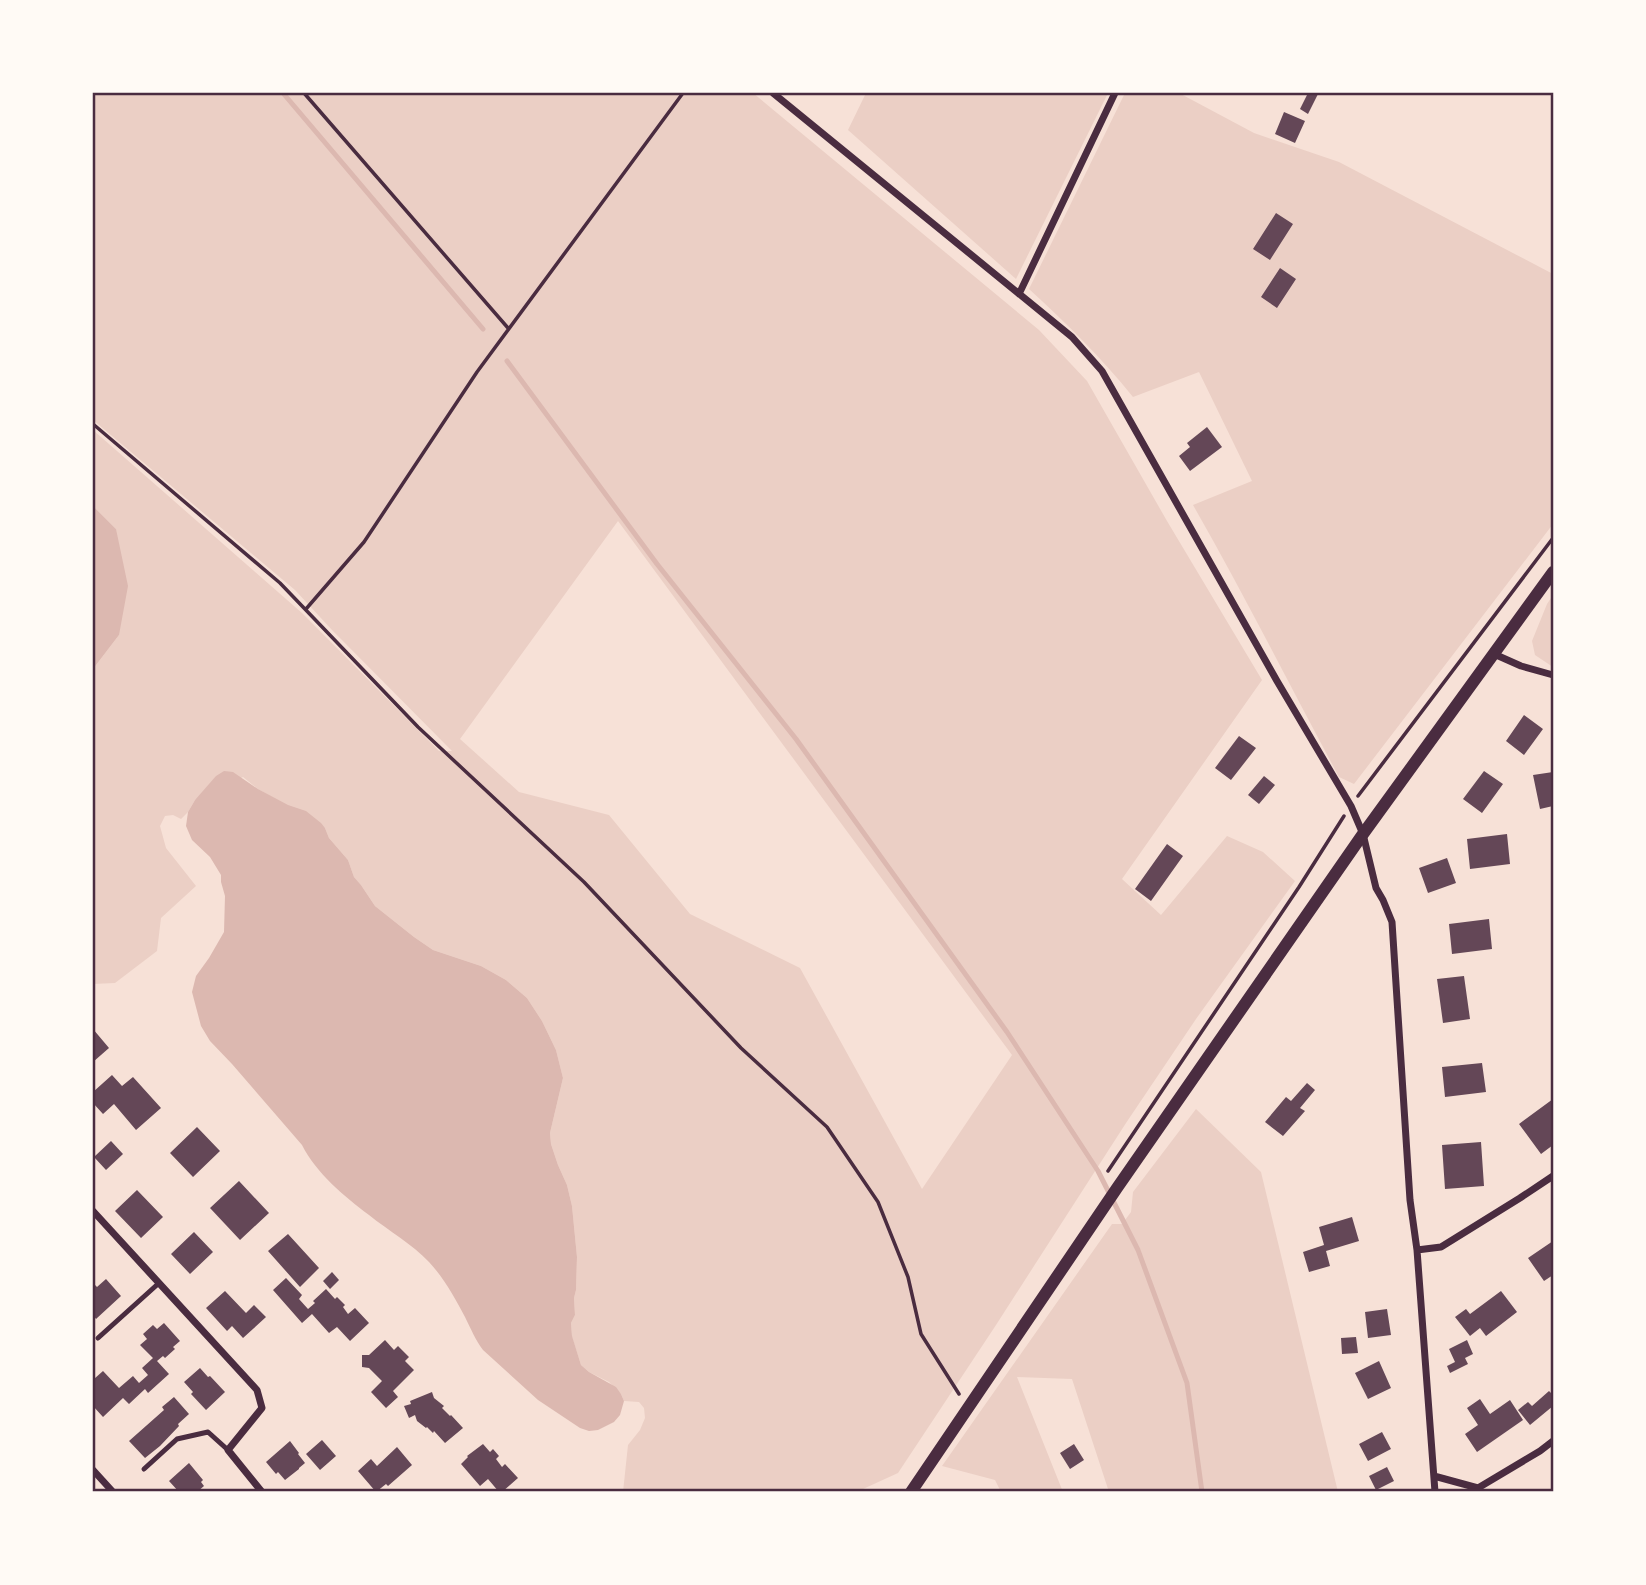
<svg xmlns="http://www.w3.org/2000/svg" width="1646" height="1585" font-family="Raleway,sans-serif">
	<rect width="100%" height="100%" fill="#f7e1d7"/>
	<path fill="#ebcfc5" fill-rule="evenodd" d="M93 93H753L1039 330 1087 381 1167 521 1262 680 1122 879 1161 915 1227 836 1263 852 1295 881 1196 1019 1126 1123 996 1325 898 1473 863 1489 861 1492H623L628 1445 640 1430 645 1418 644 1408 639 1402 624 1401 621 1394 609 1382 589 1372 581 1365 572 1337 571 1323 575 1315 574 1298 576 1290 577 1257 572 1206 567 1185 558 1165 551 1144 550 1133 563 1078 556 1050 542 1021 527 998 506 980 481 966 433 950 414 937 375 906 361 885 354 877 348 860 329 838 325 828 258 789 243 777 195 800 188 812 181 819 173 815 165 816 160 826 166 848 196 886 161 918 157 951 115 983 93 984V669L119 635 116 529 93 506V430L302 613 439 751H452L332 630 295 590 93 420ZM618 521 1012 1055 922 1189 800 968 690 914 609 815 519 792 460 739Z
		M866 93H1108L1016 279 848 130Z
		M1125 93H1179L1254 133 1339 162 1553 274V524L1354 784 1339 777C1290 686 1244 594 1193 505L1252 481 1199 372 1133 397C1101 357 1067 324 1029 289Z
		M1553 595V667L1535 655 1532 641 1547 604Z
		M1196 1109 1261 1172 1338 1492H1109L1072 1379 1017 1377 1063 1492H1001L995 1480 942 1466 1112 1224H1122L1131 1212 1133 1192Z"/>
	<path fill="#dcb8b0" d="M93 506 116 529 128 586 119 635 93 669Z
		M224 771 233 772 258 789 288 805 306 811 321 823 325 828 329 838 348 860 354 877 361 885 375 906 414 937 433 950 481 966 506 980 527 998 542 1021 556 1050 563 1078 550 1133 551 1144 558 1165 567 1185 572 1206 577 1257 576 1290 574 1298 575 1315 571 1323 572 1336 581 1365 589 1372 616 1387 621 1394 624 1401 620 1415 614 1422 598 1430 589 1431 580 1428 538 1400 483 1350C475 1339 471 1329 465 1317 455 1298 444 1278 429 1262 412 1244 389 1231 369 1215 344 1196 316 1173 302 1145L232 1064 210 1041 201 1026 192 992 196 976 209 958 224 932 225 896 221 882V875L210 857 192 840 186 826 188 812 195 800 216 776Z"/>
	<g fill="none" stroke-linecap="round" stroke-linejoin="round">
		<path stroke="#dcb8b0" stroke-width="5" d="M283 93 483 329
			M507 361 657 564 796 739 1007 1032 1098 1171 1138 1250 1187 1383 1202 1492"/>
	</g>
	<path fill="#644757" d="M1308 93 1318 94 1308 114 1300 109Z
		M1284 112 1305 121 1295 143 1275 134Z
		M1276 213 1293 224 1270 260 1253 249Z
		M1280 268 1296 279 1277 308 1261 297Z
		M1207 427 1222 447 1190 471 1179 456 1190 447 1187 443Z
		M1524 715 1543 729 1524 755 1506 741Z
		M1239 736 1256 748 1231 780 1215 768Z
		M1484 771 1503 784 1482 813 1463 799Z
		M1553 772V806L1540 809 1533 775Z
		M1264 776 1275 785 1259 804 1248 795Z
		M1507 834 1510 864 1470 869 1467 839Z
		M1167 844 1183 856 1151 901 1135 889Z
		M1447 858 1456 883 1428 893 1419 868Z
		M1489 919 1492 949 1452 954 1449 924Z
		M1464 976 1470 1019 1443 1023 1437 979Z
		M93 1029 109 1048 93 1062Z
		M1482 1063 1486 1092 1445 1097 1442 1067Z
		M112 1075 122 1086 133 1077 161 1108 136 1130 114 1104 103 1114 93 1103V1092Z
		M1307 1083 1315 1090 1300 1108 1305 1111 1283 1136 1265 1122 1286 1097 1291 1101Z
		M1553 1099V1145L1541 1154 1519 1124Z
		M197 1127 220 1151 193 1177 170 1153Z
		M111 1141 123 1154 106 1170 94 1157Z
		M1481 1142 1484 1186 1445 1189 1442 1145Z
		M239 1181 269 1213 240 1240 210 1208Z
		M137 1190 163 1217 141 1238 115 1211Z
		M1352 1217 1359 1241 1326 1251 1330 1266 1309 1272 1303 1252 1324 1245 1319 1227Z
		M194 1232 213 1252 190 1274 171 1254Z
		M288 1234 319 1268 300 1287 268 1251Z
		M1553 1241V1275L1544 1281 1528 1258Z
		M332 1272 339 1280 330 1289 323 1281Z
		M286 1278 302 1295 299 1299 308 1309 315 1303 313 1301 326 1289 335 1299 337 1297 345 1305 343 1307 348 1314 355 1308 369 1323 350 1341 337 1327 329 1333 312 1314 302 1323 273 1290Z
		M106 1279 121 1296 96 1319 93 1315V1283L97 1287Z
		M225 1291 246 1313 254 1305 266 1317 243 1338 232 1326 227 1331 206 1308Z
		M1501 1291 1517 1312 1486 1336 1480 1328 1470 1336 1455 1317 1466 1309 1470 1314Z
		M1387 1309 1391 1335 1368 1338 1365 1312Z
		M164 1323 180 1341 173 1347 175 1349 165 1358 163 1356 157 1361 169 1374 148 1393 145 1389 129 1404 123 1398 103 1417 93 1406V1378L94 1379 103 1371 119 1388 133 1376 139 1383 148 1375 142 1368 153 1358 140 1345 147 1339 143 1334 153 1325 157 1329Z
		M1356 1337 1358 1353 1342 1354 1341 1338Z
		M385 1340 394 1350 398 1346 409 1357 405 1361 414 1370 393 1391 398 1397 386 1408 371 1392 382 1381 369 1368 362 1367V1355H369Z
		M1467 1340 1473 1354 1465 1358 1468 1364 1450 1373 1447 1366 1455 1362 1449 1349Z
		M1379 1361 1391 1388 1368 1399 1355 1373Z
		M200 1368 208 1377 210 1376 225 1392 206 1410 191 1394 193 1392 184 1382Z
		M1549 1391 1553 1395V1406L1530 1425 1518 1410 1528 1402 1532 1406Z
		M432 1392 434 1398 444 1406 442 1408 450 1416 451 1415 463 1428 445 1443 434 1431 433 1433 427 1427 426 1428 417 1421 415 1415 409 1418 404 1406 411 1404 410 1401Z
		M174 1397 189 1414 178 1424 179 1426 160 1446 145 1458 129 1441 164 1410 162 1407Z
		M1480 1399 1490 1414 1510 1400 1523 1420 1477 1452 1465 1434 1478 1425 1467 1408Z
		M1382 1432 1391 1449 1368 1461 1359 1444Z
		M322 1440 336 1456 320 1470 306 1454Z
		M290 1441 299 1453 298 1454 305 1463 299 1468V1469L285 1480 278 1472 276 1474 266 1462Z
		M483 1444 490 1452 493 1449 499 1456 496 1459 502 1467 505 1464 518 1478 502 1492H499L488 1479 480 1486 461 1464 468 1457 467 1456Z
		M1074 1444 1084 1460 1070 1469 1060 1453Z
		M397 1447 412 1465 388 1486 386 1484 376 1492 358 1471 371 1459 377 1466Z
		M189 1463 203 1480 201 1482 204 1486 197 1492H179L169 1481Z
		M1387 1467 1394 1481 1376 1490 1369 1476Z"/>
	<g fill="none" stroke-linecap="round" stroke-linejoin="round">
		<path stroke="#4a2c40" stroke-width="3.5" d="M304 93 508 328
			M93 424 280 583 418 727 584 882 741 1048 827 1127 878 1202 908 1277 921 1334 959 1394
			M306 609 364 542 477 372 683 93
			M1358 796 1553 538
			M1108 1171 1299 887 1344 816"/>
		<path stroke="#4a2c40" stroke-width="5" d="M98 1338 159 1283
			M144 1469 177 1439 208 1432 228 1450"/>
		<path stroke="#4a2c40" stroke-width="7" d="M773 93 1072 337 1102 371 1277 681 1351 806 1363 834 1376 888 1383 900 1392 922 1410 1200 1417 1250 1435 1492
			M1019 294 1115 93
			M1494 654 1521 666 1553 675
			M93 1211 257 1390 262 1408 228 1450 262 1492
			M1417 1250 1441 1247 1520 1198 1553 1176
			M93 1470 113 1492
			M1434 1476 1478 1488 1540 1451 1553 1441"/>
		<path stroke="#4a2c40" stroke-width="12" d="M911 1492 1117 1188 1363 834 1553 572"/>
	</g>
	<rect width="1646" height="1585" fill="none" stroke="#fffaf5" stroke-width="189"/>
	<rect x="94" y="94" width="1458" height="1396" fill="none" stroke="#4a2c40" stroke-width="2.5"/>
</svg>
